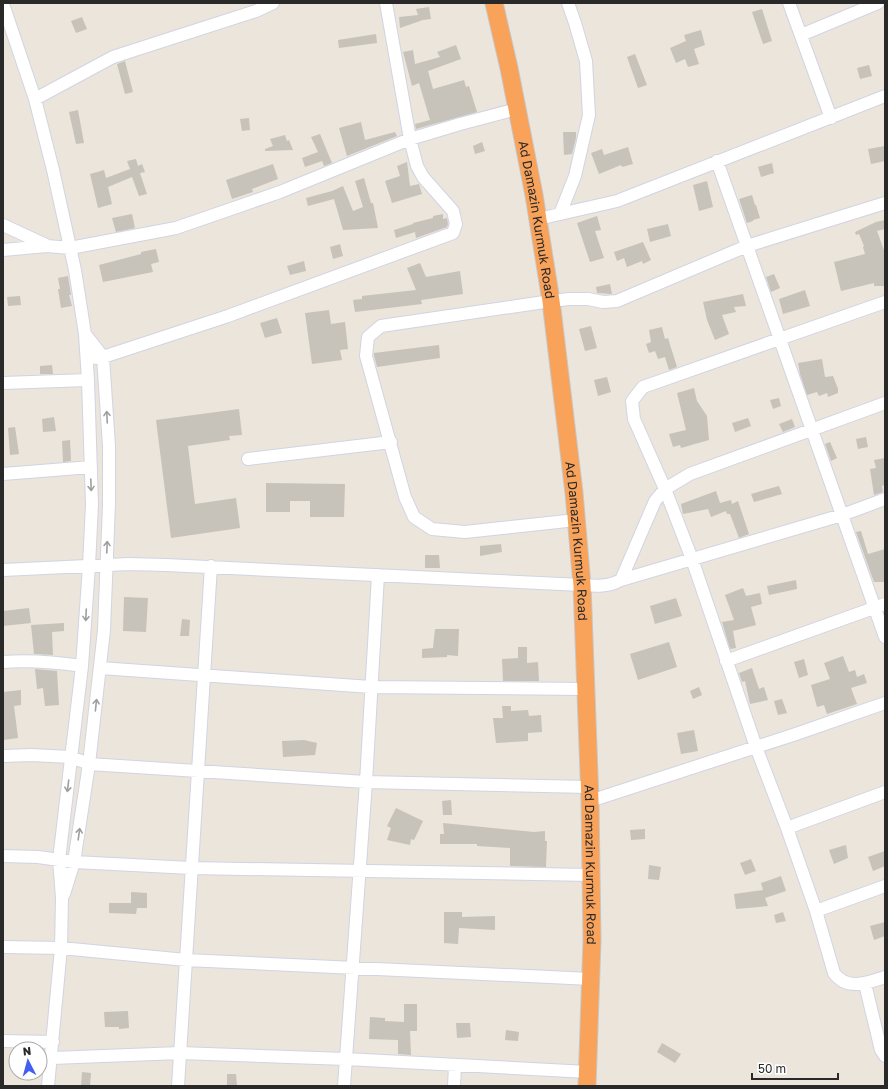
<svg xmlns="http://www.w3.org/2000/svg" width="888" height="1089" font-family="'Golos Text',sans-serif">
	<rect width="100%" height="100%" fill="#ebe5dc"/>
	<path fill="#c7c3ba" d="M429 7 431 19 423 20 400 28 399 17 418 15 416 9Z
		M762 9 772 41 763 44 752 12Z
		M82 17 87 29 76 33 71 21Z
		M701 30 705 45 694 49 699 64 688 67 685 59 676 63 670 48 686 41 684 35Z
		M376 34 377 43 339 48 338 40Z
		M456 45 461 59 428 71 433 89 464 80 466 87 469 86 477 112 416 129 415 124 430 120 419 83 412 86 403 52 413 50 415 64 440 57 437 52Z
		M635 54 647 85 638 88 627 57Z
		M125 61 133 92 125 94 117 64Z
		M869 65 872 76 860 79 857 68Z
		M78 110 84 143 76 144 69 112Z
		M249 118 250 130 242 131 240 119Z
		M361 122 365 140 395 132 397 136 347 156 339 128Z
		M563 132H576V138L572 154 564 155Z
		M320 134 332 163 324 166 322 161 305 167 302 158 318 152 311 137Z
		M285 135 287 141 289 140 293 150 265 151V149L273 146 270 139Z
		M482 142 485 151 475 154 473 146Z
		M885 146V161L871 164 868 149Z
		M628 147 633 164 622 167 621 165 599 174 591 153 602 149 604 155Z
		M136 159 138 166 142 164 145 172 140 173 147 194 139 196 132 177 108 187 112 204 98 208 90 174 104 170 106 178 130 169 127 161Z
		M407 162 410 186 419 184 422 194 392 203 385 181 400 176 397 166Z
		M772 163 774 173 761 177 758 167Z
		M273 164 278 179 252 189 253 192 232 199 226 180Z
		M364 178 371 203H373L378 228 343 230 334 199 308 206 306 198 332 191 343 186 353 211 363 207 355 181Z
		M707 181 713 207 699 211 693 185Z
		M752 195 755 205H756L760 218 753 220V221L747 223 739 199Z
		M132 214 135 228 116 232 112 218Z
		M443 214V219L447 218 448 224 447 227 416 238 415 232 396 238 394 230 413 224V223L433 218V216Z
		M597 216 601 230 595 231 604 258 590 262 577 223Z
		M885 220V229L877 231 885 253V286H874V283L841 291 834 262 865 254 863 247 864 246 859 234 856 235 855 232 876 222Z
		M668 224 671 236 650 242 647 229Z
		M643 242 651 260 643 264 642 261 627 267 624 258 617 261 614 252Z
		M340 244 343 256 333 259 330 247Z
		M156 249 159 262 151 264 153 272 103 282 99 265 141 254V252Z
		M304 261 306 271 290 275 287 266Z
		M420 263 426 277 460 271 463 294 421 300 422 304 355 312 353 300 362 299V296L416 290 407 268Z
		M774 274 780 288 771 292 766 277Z
		M68 276 71 295H69L72 306 61 308 58 289H60L58 278Z
		M610 284 612 294 597 293 596 287Z
		M805 290 810 306 783 314 779 299Z
		M743 294 746 306 734 307 736 312 722 315 729 334 715 340 707 320 703 302Z
		M20 296 21 305 8 306 7 297Z
		M329 310 331 324 345 322 348 349 340 350 342 360 312 364 305 313Z
		M277 318 282 333 265 338 260 323Z
		M591 326 597 348 585 351 579 329Z
		M662 327 665 339 668 338 677 367 669 370 665 357 658 359 655 351 649 353 646 344 651 342 649 330Z
		M439 345 440 358 377 367 374 355V353Z
		M822 359 825 377 833 376 838 389V393L828 397 827 393 819 396 817 392 807 395 800 374 798 363Z
		M52 365 53 374H40V366Z
		M607 377 611 392 598 396 594 380Z
		M694 388 697 401 707 416 709 440 681 448 680 445 673 447 669 434 686 430 677 393Z
		M779 398 781 406 773 409 770 400Z
		M239 409 242 435 229 436 230 440 188 446 195 504 236 498 240 528 171 538 156 420Z
		M54 417 56 431 43 432 42 419Z
		M748 418 751 426 735 432 732 423Z
		M792 419 795 427 783 432 779 424Z
		M15 427 19 454 10 455 8 428Z
		M866 437 868 447 858 449 856 439Z
		M70 440 71 461 63 462 62 441Z
		M830 442 837 458 831 461 825 444Z
		M885 458V485L882 486 883 492 874 495 870 469 876 468 874 460Z
		M266 483 345 484 344 517H310V501H290V512H266Z
		M779 486 782 494 754 502 751 494Z
		M716 491 720 503 731 500 732 504 738 501 749 534 739 538 730 514H727L726 511 711 517 708 509 683 514 681 504Z
		M861 531 868 554 885 549V582H874L856 532Z
		M501 544 502 552 480 556V546Z
		M425 555H439L440 568H425Z
		M796 580 797 589 769 595 767 586Z
		M743 588 746 596 760 593 762 604 751 607 756 625 733 631 736 648 730 649 722 622 734 620 725 595Z
		M124 597 148 598 146 632 123 631Z
		M676 598 682 616 655 624 650 606Z
		M29 608 31 623 3 626V611Z
		M182 619 190 620 189 636H180Z
		M64 623V631L52 632 53 655 34 654 31 625Z
		M435 629H459L458 656 447 655V657L422 658V649L433 648Z
		M669 642 677 667 638 680 630 654Z
		M518 647H527V663L538 662 539 681H503L502 659 518 658Z
		M843 656 849 672 855 670 857 677 864 674 867 683 851 688 857 704 827 714 824 705 817 707 811 685 830 679 824 663Z
		M804 659 808 675 799 678 794 662Z
		M752 668 759 689 764 687 768 700 750 704 745 681 742 682 739 673Z
		M35 669 57 671 59 705 45 706 43 688 37 689Z
		M699 687 702 695 693 699 690 691Z
		M21 690V705L14 706 18 738 3 740V692Z
		M782 699 787 713 778 715 774 701Z
		M502 706H511V711L528 710 529 716 541 715 542 732 528 733V741L496 743 493 718H503Z
		M694 730 698 751 681 754 677 733Z
		M304 740 317 743 315 755 283 757 282 741Z
		M451 800 452 815H443L442 801Z
		M396 808 423 821 414 840 411 839 410 845 387 840 391 828 387 826Z
		M443 823 534 832 545 831V841H547L546 867 510 866V848L477 846V844H440V834H444Z
		M645 829V839L631 840 630 830Z
		M846 845 848 858 834 864 829 850Z
		M885 851V866L873 871 868 857Z
		M751 859 756 871 745 875 740 863Z
		M649 865 661 867 659 880 648 879Z
		M781 876 786 891 765 898 768 906 736 909 734 894 763 890 761 883Z
		M131 892 147 893V908H137L136 914 109 913V903H131Z
		M444 912H462V917L495 916V930L459 928 458 944 444 943Z
		M783 912 786 921 776 923 774 915Z
		M885 922V936L874 940 870 926Z
		M404 1004H417V1031H410L411 1055 398 1054V1040L369 1039 370 1017 385 1018V1021L404 1022Z
		M128 1011 129 1028 119 1029V1027H105L104 1012Z
		M456 1023H470L471 1037 457 1038Z
		M506 1030 519 1032 518 1041 505 1040Z
		M662 1043 681 1054 675 1063 657 1052Z
		M82 1072 91 1073 90 1086H81Z
		M227 1074H236L237 1086H227Z"/>
	<g fill="none" stroke-linecap="round" stroke-linejoin="round">
		<defs>
			<path id="minor" d="M789 3 831 118
				M3 4 35 99 53 170 75 270 85 334 88 380 92 504 89 566 82 666 59 860 62 898 61 948 48 1086
				M801 35 878 3
				M35 99 113 57 256 11 273 3
				M717 161 885 637
				M560 214 575 176 589 115 586 61 575 23 568 3
				M538 219 617 201 885 96
				M3 225 46 245
				M3 250 47 246 70 248 176 228 280 192 410 139 460 124 517 109
				M885 302 643 387 632 401 634 419 665 489 692 559 756 747 787 828 816 911 885 886
				M87 358 103 357 228 316 453 233 456 224 453 211 423 177 417 166 410 139 386 3
				M3 383 88 380
				M248 459 391 442
				M3 474 91 467
				M576 520 465 532 432 529 414 517 405 497 366 356 368 337 381 326 551 301 569 299H588L603 302 617 301 747 246 885 203
				M3 570 129 564 166 565 582 585C596 586 608 587 621 580L655 501 665 489 690 474 885 403
				M621 580 842 515 885 499
				M726 661 885 604
				M3 662C30 660 55 662 82 666
				M100 668 371 687 586 689
				M3 756 31 755 71 757 89 764 366 782 589 787
				M590 801 796 734 885 703
				M787 828 885 792
				M3 856 38 857 74 862 191 868 591 875
				M64 894 74 862 89 764 104 630 109 504V446L103 357 85 334
				M816 911 834 973C847 991 867 983 885 977
				M3 947 61 948 186 960 591 979
				M865 984 881 1050 885 1056
				M3 1041 53 1042
				M52 1058 180 1053 346 1059 588 1072
				M178 1086 211 566
				M344 1086 366 782 378 575
				M454 1086 455 1065"/>
			<g id="highway">
				<path id="s1" d="M494 3 509 68 534 195 551 301 574 493 582 585 590 801 592 940 587 1086"/>
			</g>
		</defs>
		<use href="#minor" stroke="#d1d4e2" stroke-width="14"/>
		<use href="#highway" stroke="#c7c7c7" stroke-width="19"/>
		<use href="#minor" stroke="#fff" stroke-width="12"/>
		<use href="#highway" stroke="#f8a25a" stroke-width="17"/>
	</g>
	<defs><path id="oneway-shaft" d="M-6 0H5M1.5-3L5.5 0L1.5 3" fill="none" stroke-width="1.6" stroke-linecap="round" stroke-linejoin="round"/></defs>
	<g stroke="#9f9f9f">
		<use href="#oneway-shaft" transform="translate(107 417) rotate(-93)"/>
		<use href="#oneway-shaft" transform="translate(91 485) rotate(88)"/>
		<use href="#oneway-shaft" transform="translate(107 547) rotate(-88)"/>
		<use href="#oneway-shaft" transform="translate(86 615) rotate(93)"/>
		<use href="#oneway-shaft" transform="translate(96 705) rotate(-84)"/>
		<use href="#oneway-shaft" transform="translate(68 786) rotate(97)"/>
		<use href="#oneway-shaft" transform="translate(79 834) rotate(-82)"/>
	</g>
	<g text-anchor="middle" stroke-width="4" stroke-linejoin="round" paint-order="stroke">
		<g font-size="13" fill="#292929" stroke="#fff">
			<text dy="5" stroke="none"><textPath href="#s1" startOffset="221">Ad Damazin Kurmuk Road</textPath></text>
			<text dy="5" stroke="none"><textPath href="#s1" startOffset="545">Ad Damazin Kurmuk Road</textPath></text>
			<text dy="5" stroke="none"><textPath href="#s1" startOffset="869">Ad Damazin Kurmuk Road</textPath></text>
		</g>
	</g>
	<rect width="888" height="1089" fill="none" stroke="#292929" stroke-width="8"/>
	<g transform="translate(28 1061) rotate(354)"><circle r="19" fill="#ffffff" stroke="#a9a9a9"/>
	<path d="M0-3L7 15L0 10L-7 15Z" fill="#415ff3"/>
	<text y="-6" font-size="11" font-weight="bold" text-anchor="middle" fill="#292929">N</text>
	</g>
	<path d="M752 1073v6h86v-6" fill="none" stroke="#292929" stroke-width="2"/>
	<text x="758" y="1073" font-size="12" fill="#292929" stroke="#ffffff" stroke-width="3" paint-order="stroke">50 m</text>
</svg>
